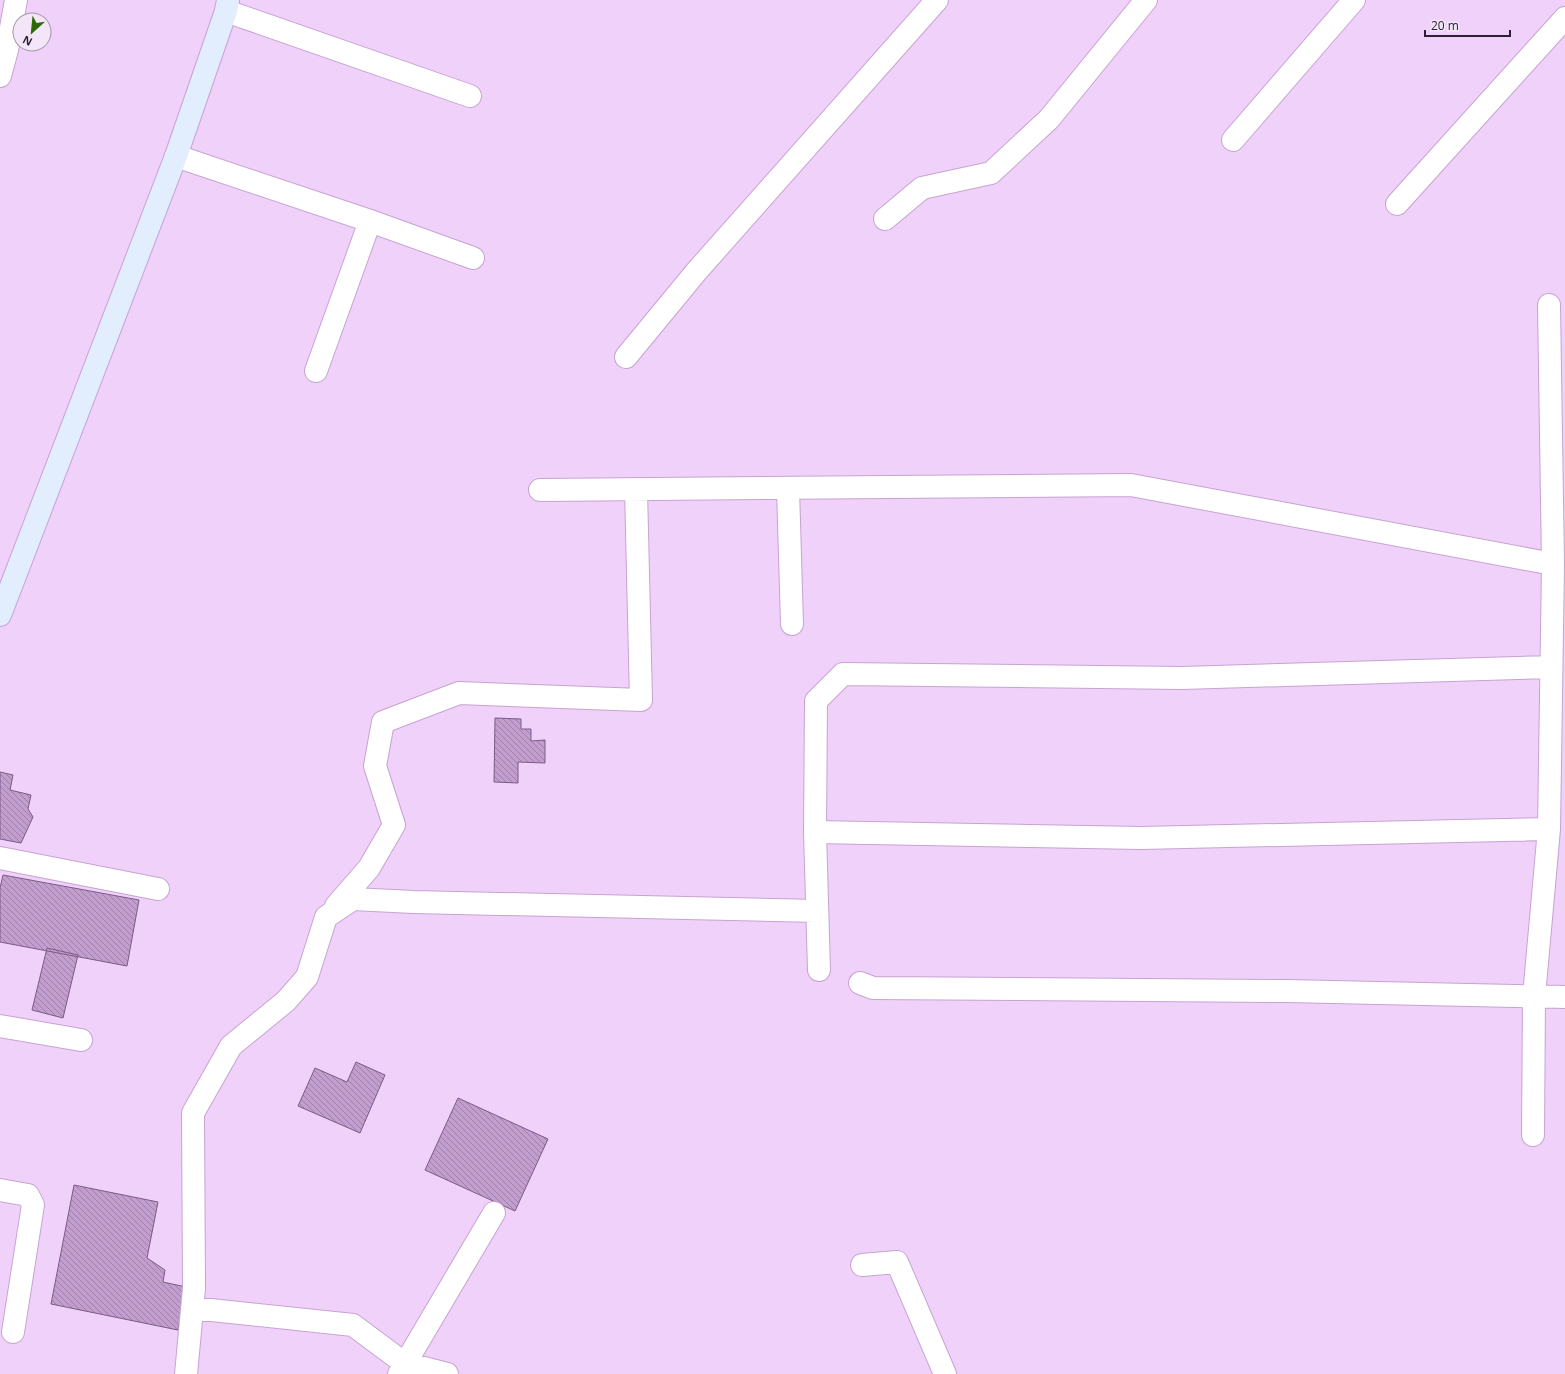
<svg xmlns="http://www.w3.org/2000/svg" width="1565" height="1374" font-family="'Open Sans',sans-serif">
	<defs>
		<pattern id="building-back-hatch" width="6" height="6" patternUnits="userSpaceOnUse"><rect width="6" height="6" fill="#c29ece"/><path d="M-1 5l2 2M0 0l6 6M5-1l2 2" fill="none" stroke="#9e80a8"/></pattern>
	</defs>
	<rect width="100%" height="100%" fill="#f0d1f9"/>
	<path fill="url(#building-back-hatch)" stroke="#7c5a86" d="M495 718 521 719V729H531V741L545 740V763L518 762V783L494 782Z
		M0 772 13 775 10 790 31 795 28 809 33 817 21 843 0 839Z
		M3 875 139 900 127 966 0 942V888Z
		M47 948 78 955 63 1018 32 1010Z
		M356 1062 385 1075 360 1133 298 1106 315 1068 347 1082Z
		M458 1098 548 1139 515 1211 425 1170Z
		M74 1185 158 1202 147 1258 165 1270 163 1282 186 1287 178 1330 51 1304Z"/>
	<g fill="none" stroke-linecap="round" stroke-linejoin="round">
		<defs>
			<path id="street" d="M226 11 470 96
				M0 76 7 50 16 0
				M1233 140 1354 0
				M176 156 370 221 473 258
				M1397 204 1565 18
				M885 219 922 188 991 173 1049 119 1146 0
				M626 357 696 272 937 0
				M316 371 370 221
				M788 488 792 624
				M540 490 1131 485 1553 564
				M815 832 1141 838 1549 829
				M0 858 158 889
				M336 906 369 868 394 825 375 766 383 722 459 693 641 700 636 489
				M819 970 815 832 816 701 843 674 1182 678 1551 667
				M860 983 873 988 1287 991 1565 997
				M0 1026 81 1040
				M1533 1135 1534 996 1549 829 1553 564 1549 305
				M0 1190 28 1195 33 1205 13 1332
				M862 1265 897 1262 945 1374
				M192 1308 353 1325 404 1363 447 1374
				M186 1374 194 1288 193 1113 231 1046 286 1001 307 977 326 917 353 899 413 902 817 911
				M399 1374 494 1213"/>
			<path id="secondary" d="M0 615 176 156 226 11 228 0"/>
		</defs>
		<use href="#street" stroke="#c7a3d3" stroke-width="24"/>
		<use href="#secondary" stroke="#c7a3d3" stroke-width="24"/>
		<use href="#street" stroke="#fff" stroke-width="22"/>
		<use href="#secondary" stroke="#e2edfd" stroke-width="22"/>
	</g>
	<g transform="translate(32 32) rotate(207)"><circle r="19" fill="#f4e5f9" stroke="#a596aa"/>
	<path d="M0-3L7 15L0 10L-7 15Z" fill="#296b00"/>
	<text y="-6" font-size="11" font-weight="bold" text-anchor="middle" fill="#2e2033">N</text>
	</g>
	<path d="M1425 30v6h85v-6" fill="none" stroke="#2e2033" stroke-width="2"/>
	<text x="1431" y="30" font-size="12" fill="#2e2033" stroke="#f4e5f9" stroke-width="3" paint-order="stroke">20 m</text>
</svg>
